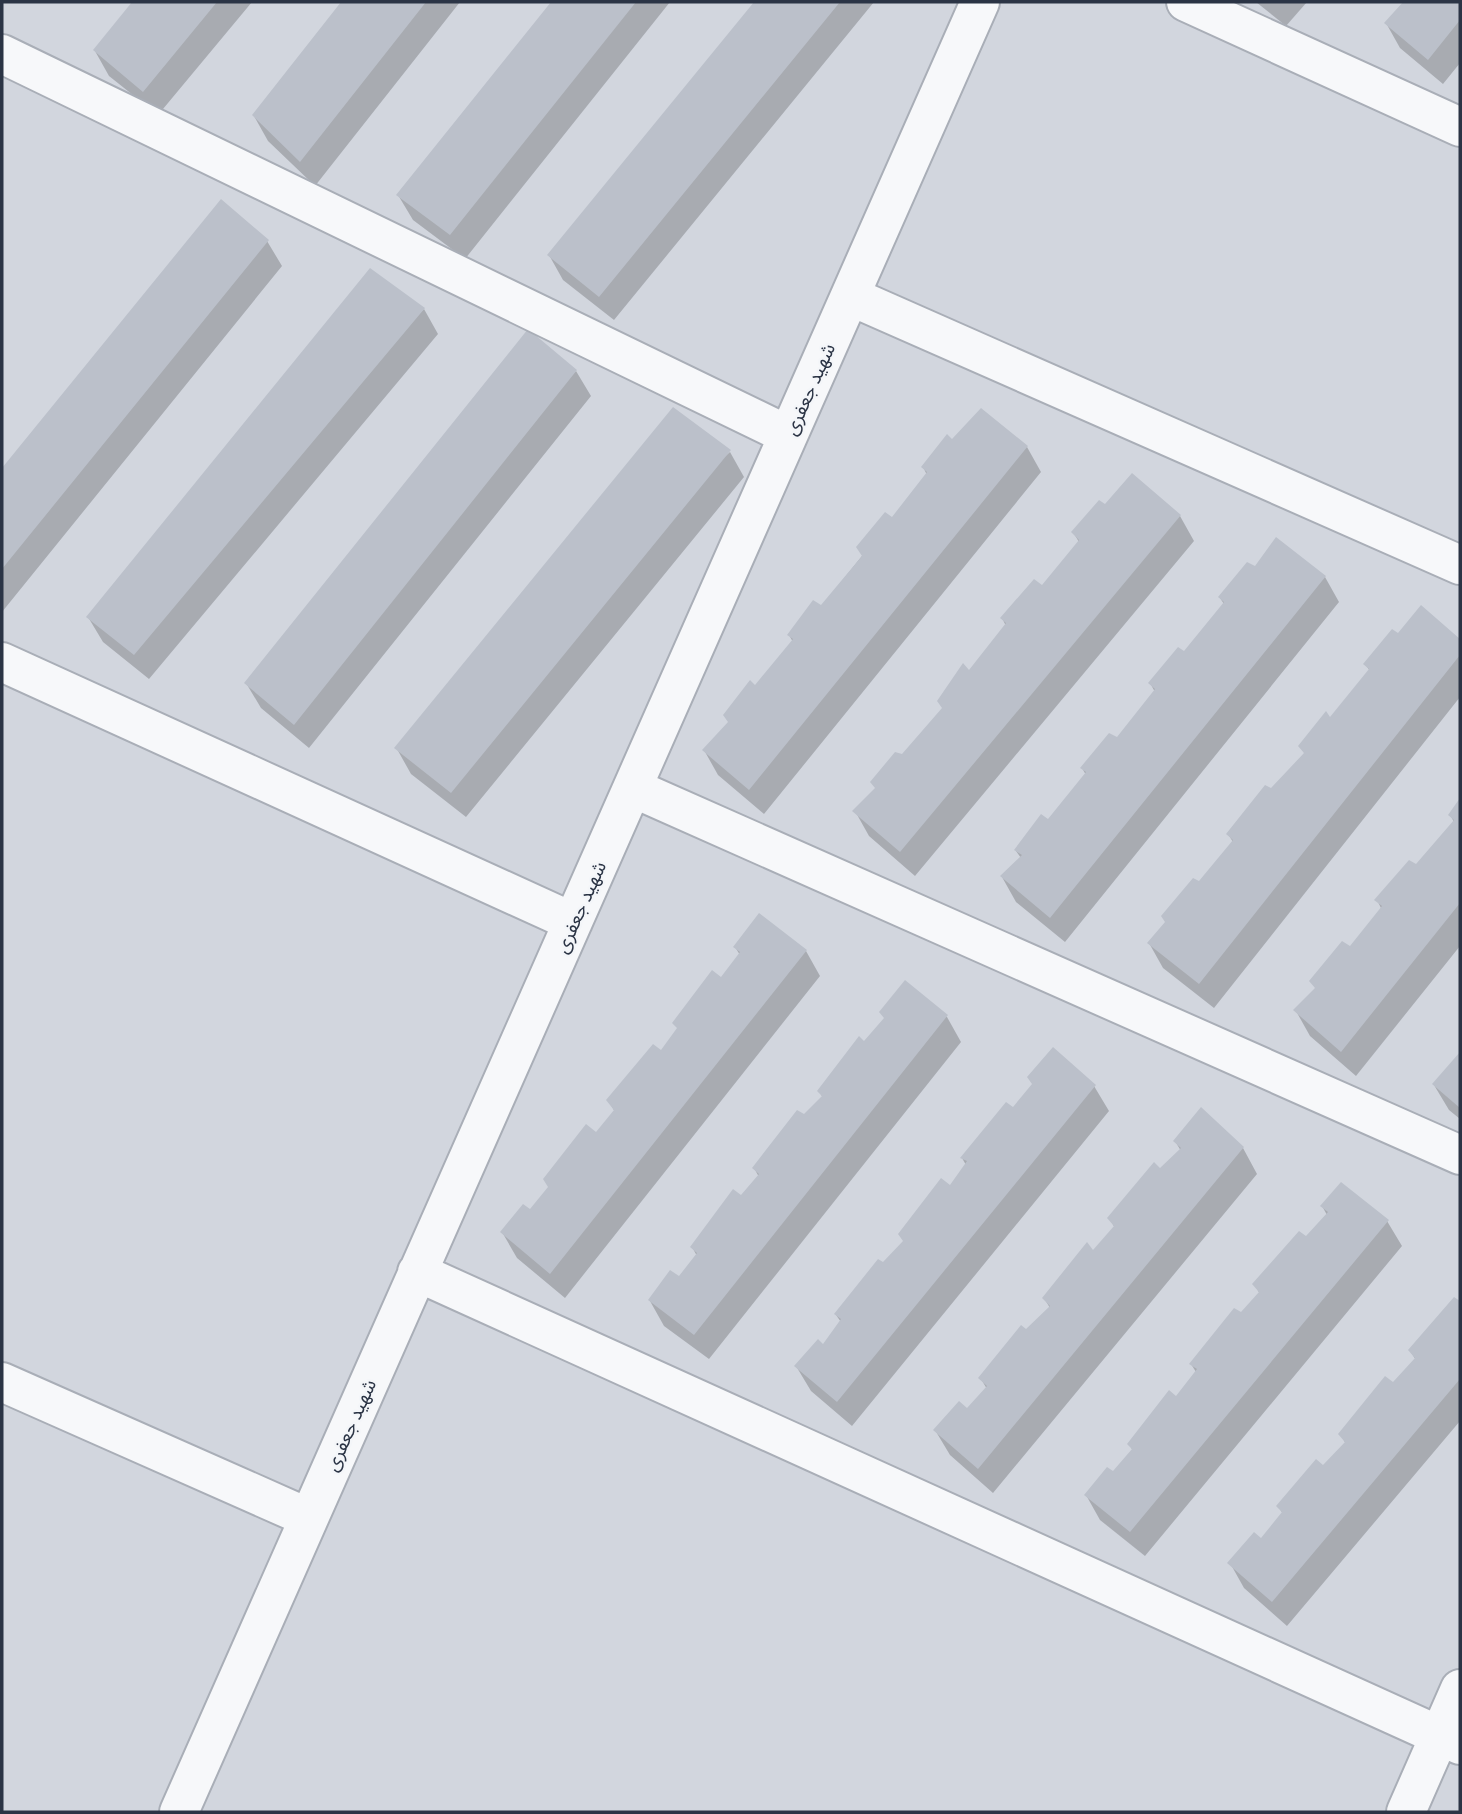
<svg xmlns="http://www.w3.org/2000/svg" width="1462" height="1814" font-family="Ubuntu,'Noto Sans Arabic',sans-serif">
	<rect width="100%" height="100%" fill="#e4e7ec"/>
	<path fill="#d2d6de" d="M2 2H1460V1812H2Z"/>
	<path fill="#0003" d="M134 2H252L158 115 109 76 95 51Z
		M343 2H460L315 186 268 141 254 116Z
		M553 2H670L465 259 413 220 398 195Z
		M756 2H874L614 320 563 280 549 255Z
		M1256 2H1307L1286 26Z
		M1402 2H1460V63L1443 84 1400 48 1386 23 1403 4Z
		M221 201 267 241 282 266 2 612V470Z
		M424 309 438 334 149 679 103 642 88 617Z
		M576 371 591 396 309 748 261 708 246 683Z
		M952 442 1027 447 1041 472 764 814 718 775 704 750 729 723 756 688 793 642 789 635 821 607 927 475 923 467Z
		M730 452 744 477 466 817 411 774 397 749Z
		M1105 506 1180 516 1194 541 915 876 869 836 855 811 876 789 943 709 969 672 1006 626 1002 618 1042 587 1079 542 1073 532Z
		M1255 568 1325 577 1339 602 1065 942 1016 902 1002 877 1021 858 1016 851 1049 822 1086 775 1082 768 1117 740 1155 692 1150 683 1185 653 1224 604 1220 598Z
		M1421 608 1460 641V697L1214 1008 1163 968 1149 943 1233 842 1228 834 1305 754 1300 746 1330 720 1370 671 1365 664 1399 635Z
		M1460 801V946L1356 1076 1310 1036 1296 1011 1382 910 1377 900 1416 866 1454 822 1450 815Z
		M759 916 806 951 820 976 565 1298 517 1258 502 1232 530 1211 615 1112 608 1100 662 1053 740 955 735 947Z
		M905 982 947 1017 961 1042 709 1359 664 1326 650 1301 680 1278 697 1256 692 1247 759 1177 754 1168 823 1098 819 1091 885 1019Z
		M1460 1055V1119L1449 1110 1434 1085Z
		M1094 1086 1109 1111 852 1426 811 1391 796 1366 823 1346 841 1322 836 1315 904 1242 950 1187 966 1165 962 1158 1013 1110Z
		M1175 1141 1243 1148 1257 1174 993 1493 950 1455 935 1430 967 1411 987 1389 981 1379 1050 1308 1044 1298 1093 1252 1115 1228 1109 1218 1181 1151Z
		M1322 1206 1387 1221 1402 1246 1145 1556 1100 1520 1086 1495 1114 1474 1133 1451 1129 1444 1176 1398 1196 1372 1191 1364 1260 1294 1254 1284 1306 1239 1327 1215Z
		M1460 1302V1421L1287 1626 1244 1588 1230 1563 1261 1541 1283 1514 1278 1506 1323 1467 1346 1444 1340 1434 1393 1385 1416 1360 1410 1351Z"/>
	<path fill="#bbc0ca" d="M132 2H217L143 92 93 50Z
		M341 2H426L300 162 252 115Z
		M551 2H636L450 235 396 195Z
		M754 2H840L599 297 547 255Z
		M1403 2H1460V20L1428 60 1384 23Z
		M221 199 269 240 2 569V468Z
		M370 268 425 308 134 655 86 617Z
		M528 329 577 370 294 725 244 683Z
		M673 407 731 450 451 793 394 748Z
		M981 408 1028 446 749 790 702 750 728 722 723 715 750 680 755 685 793 639 787 635 813 600 821 605 862 556 856 547 885 512 892 517 927 472 921 467 947 434 952 439Z
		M1132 473 1181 515 900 852 852 811 875 788 870 782 895 752 902 754 942 708 937 701 963 663 969 670 1006 623 1000 618 1034 579 1042 585 1079 540 1071 532 1099 500 1105 504Z
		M1276 537 1326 576 1050 918 1000 876 1022 855 1014 850 1041 814 1048 819 1086 772 1080 768 1109 733 1117 737 1155 689 1148 683 1178 647 1184 651 1224 602 1218 597 1247 562 1255 566Z
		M1421 605 1460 639V655L1199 984 1147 943 1165 922 1161 916 1193 878 1199 881 1233 840 1226 834 1265 785 1271 788 1304 753 1298 746 1326 711 1330 717 1369 669 1363 664 1392 629 1398 633Z
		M1460 798V903L1341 1052 1293 1010 1315 988 1309 981 1342 941 1350 946 1382 906 1374 900 1409 860 1416 864 1454 820 1448 815Z
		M759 913 807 950 550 1274 500 1232 523 1204 530 1209 548 1187 543 1179 586 1124 596 1132 614 1110 606 1100 653 1044 661 1050 677 1028 672 1023 712 970 721 977 740 952 733 947Z
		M905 980 948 1015 694 1335 648 1300 670 1270 679 1276 697 1253 690 1247 733 1189 741 1195 759 1174 752 1168 797 1110 804 1114 822 1096 817 1091 859 1036 864 1041 884 1018 879 1012Z
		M1053 1047 1096 1085 837 1402 794 1366 818 1339 823 1344 841 1319 834 1314 878 1259 883 1262 903 1241 898 1234 941 1178 950 1185 967 1161 960 1158 1006 1102 1013 1107 1032 1084 1027 1077Z
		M1460 1052V1108L1432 1084Z
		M1201 1107 1244 1147 978 1469 933 1430 959 1401 967 1408 987 1386 978 1378 1021 1325 1026 1329 1050 1306 1042 1298 1087 1242 1093 1250 1114 1226 1107 1218 1154 1162 1160 1168 1181 1148 1173 1141Z
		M1341 1182 1389 1220 1130 1532 1084 1495 1107 1467 1113 1471 1132 1449 1127 1444 1169 1390 1176 1396 1197 1369 1189 1364 1234 1308 1241 1312 1259 1292 1252 1284 1299 1231 1306 1236 1328 1212 1320 1206Z
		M1454 1297 1460 1301V1379L1272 1602 1227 1563 1254 1532 1261 1538 1282 1512 1276 1506 1316 1459 1323 1465 1345 1442 1338 1434 1385 1376 1393 1382 1415 1358 1408 1350Z"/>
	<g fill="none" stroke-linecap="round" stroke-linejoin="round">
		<defs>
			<path id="street" d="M1186 2 1460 127
				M2 54 788 435
				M850 296 1460 565
				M2 662 573 922
				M633 788 1460 1155
				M417 1272 1460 1745
				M2 1382 309 1518
				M179 1812 980 2
				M1406 1812 1460 1689"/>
		</defs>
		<use href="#street" stroke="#a9aeb7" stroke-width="42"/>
		<use href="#street" stroke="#f7f8fa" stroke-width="38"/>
	</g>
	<g text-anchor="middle" stroke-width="5" stroke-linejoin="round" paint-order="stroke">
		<g font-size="19" fill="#2b3445" stroke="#f4f6f9">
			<text transform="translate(809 389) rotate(-66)" y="7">شهید جعفری</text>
			<text transform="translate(580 907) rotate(-66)" y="7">شهید جعفری</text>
			<text transform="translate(350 1425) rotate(-66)" y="7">شهید جعفری</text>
		</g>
	</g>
	<rect width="1462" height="1814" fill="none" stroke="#2b3445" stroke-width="7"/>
</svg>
